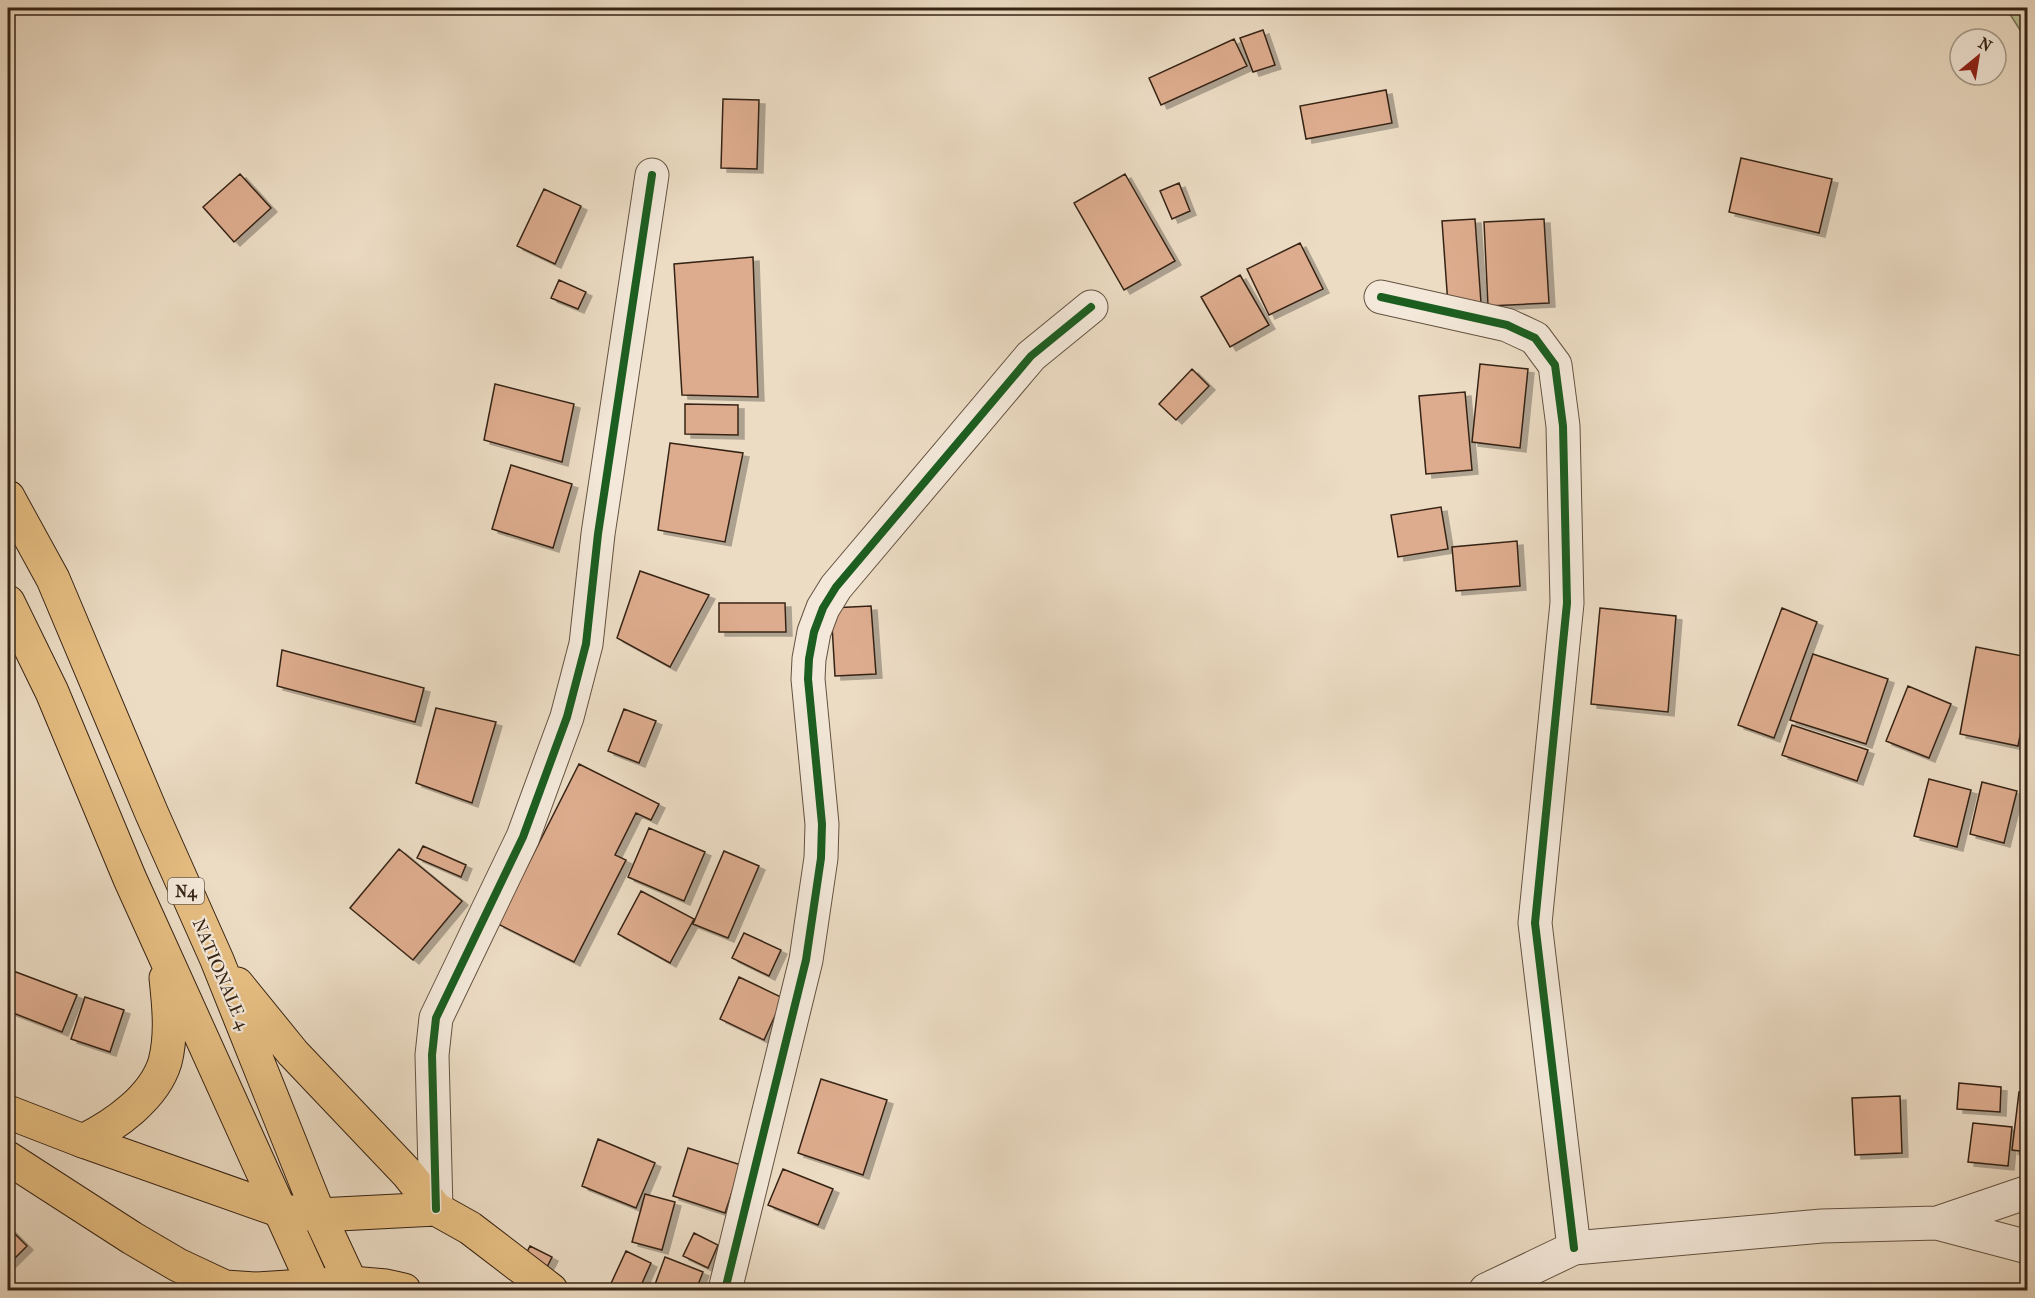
<svg xmlns="http://www.w3.org/2000/svg" width="2035" height="1298" font-family="'IM FELL French Canon',serif">
	<defs>
		<filter id="shadow"><feDropShadow dx="6" dy="4" stdDeviation="0" flood-color="#0004"/></filter>
	</defs>
	<rect width="100%" height="100%" fill="#ecdcc4"/>
	<filter id="stains"><feTurbulence type="fractalNoise" baseFrequency=".00333" numOctaves="4"/><feColorMatrix values="0 0 0 0 .2 0 0 0 0 .09 0 0 0 0 .02 0 0 0 .5 -.17"/></filter>
	<radialGradient id="worn" r=".72"><stop offset=".6" stop-color="#630" stop-opacity="0"/><stop offset="1" stop-color="#630" stop-opacity=".3"/></radialGradient>
	<path fill="#bbbf92" stroke="#787253" stroke-width="1.5" d="M2006 8H2027V41Z"/>
	<path fill="#ddac8e" stroke="#362414" stroke-width="1.5" filter="url(#shadow)" d="M1263 30 1275 65 1253 72 1240 38Z
		M1234 39 1247 66 1161 105 1149 78Z
		M1386 90 1392 123 1306 139 1300 106Z
		M723 99 759 100 757 169 721 168Z
		M1741 158 1832 179 1819 233 1729 212Z
		M240 174 271 208 234 242 203 207Z
		M1125 174 1175 261 1124 290 1074 203Z
		M1179 183 1190 211 1172 219 1160 191Z
		M544 189 581 206 555 264 517 246Z
		M1475 219 1481 303 1448 305 1442 221Z
		M1544 219 1549 303 1488 306 1484 222Z
		M1300 243 1323 289 1269 315 1247 269Z
		M753 257 758 397 682 395 674 264Z
		M1240 275 1269 325 1230 347 1201 297Z
		M559 280 586 292 578 309 551 298Z
		M1480 364 1528 369 1520 448 1472 442Z
		M1192 369 1209 386 1176 420 1159 404Z
		M495 384 574 404 562 462 484 440Z
		M1465 392 1472 470 1426 474 1419 396Z
		M685 404 738 405V435L685 434Z
		M670 443 743 453 725 542 658 530Z
		M511 465 572 484 553 548 492 529Z
		M1441 507 1448 549 1398 557 1391 515Z
		M1517 541 1520 586 1456 591 1452 547Z
		M640 571 709 595 670 667 617 638Z
		M719 603H785L786 632H719Z
		M871 606 876 674 835 676 831 608Z
		M1600 608 1676 616 1668 712 1591 704Z
		M1782 608 1817 622 1774 738 1738 725Z
		M1976 647 2028 657V697L2018 746 1960 734Z
		M282 650 424 688 415 722 277 686Z
		M1813 654 1888 679 1866 744 1790 720Z
		M1908 686 1951 704 1929 758 1886 741Z
		M436 708 496 722 472 803 416 783Z
		M624 709 656 721 639 763 608 751Z
		M1792 725 1868 750 1857 781 1782 755Z
		M579 764 659 804 651 820 636 813 615 855 626 860 574 962 498 924Z
		M1929 779 1971 790 1957 847 1914 836Z
		M1982 782 2017 791 2004 843 1970 834Z
		M649 828 705 852 684 901 628 877Z
		M423 846 466 865 461 877 417 858Z
		M399 849 462 901 413 960 350 908Z
		M724 851 759 866 728 938 693 924Z
		M641 891 694 919 670 963 618 934Z
		M744 933 781 950 769 976 732 958Z
		M8 969 77 995 62 1032 8 1011Z
		M739 977 783 998 764 1040 720 1019Z
		M85 997 124 1010 110 1052 71 1039Z
		M821 1079 887 1100 863 1175 798 1153Z
		M1959 1083 2001 1087 2000 1112 1957 1109Z
		M2019 1092 2028 1093V1152L2012 1150Z
		M1900 1096 1902 1153 1855 1155 1852 1098Z
		M1973 1123 2012 1127 2008 1166 1968 1162Z
		M598 1139 655 1163 636 1208 582 1186Z
		M688 1148 741 1165 725 1213 673 1196Z
		M783 1169 833 1189 818 1225 768 1205Z
		M645 1194 675 1202 662 1250 632 1242Z
		M8 1227 27 1246 8 1265Z
		M694 1233 718 1245 708 1268 683 1256Z
		M530 1246 552 1257 546 1269 524 1258Z
		M626 1251 651 1263 639 1290H608Z
		M665 1257 703 1272 696 1290H653Z"/>
	<g fill="none" stroke-linecap="round" stroke-linejoin="round">
		<defs>
			<path id="minor" d="M1381 297 1507 325 1535 338 1555 365 1563 426 1567 603 1535 923 1574 1248
				M436 1209 432 1055 436 1018 523 837 567 717 586 644 598 534 652 175
				M1937 1223 2028 1247
				M725 1290 806 960 821 858 822 824 808 679 809 659 814 632 823 608 836 587 1031 356 1091 307
				M1486 1290 1574 1248 1822 1226 1937 1223 2028 1192"/>
			<path id="major" d="M8 1112 83 1141 281 1211 319 1215 436 1209 470 1228 551 1290
				M8 1158 132 1238 178 1265 225 1287 257 1289 351 1283 386 1286 404 1290"/>
			<path id="highway" d="M8 497 53 579 152 814 217 960 319 1215 354 1290
				M8 602 52 692 130 879 316 1290
				M237 984 293 1053 408 1174 436 1209
				M83 1141C115 1125 154 1098 165 1062 172 1035 169 1006 166 978
				M225 1287 229 1290"/>
		</defs>
		<use href="#minor" stroke="#645240" stroke-width="35"/>
		<use href="#major" stroke="#362414" stroke-width="35"/>
		<use href="#highway" stroke="#362414" stroke-width="35"/>
		<use href="#minor" stroke="#f3e8d9" stroke-width="33"/>
		<use href="#major" stroke="#e6be82" stroke-width="33"/>
		<use href="#highway" stroke="#e6be82" stroke-width="33"/>
		<defs>
			<path id="cycleway" d="M1381 297 1507 325 1535 338 1555 365 1563 426 1567 603 1535 923 1574 1248
				M436 1209 432 1055 436 1018 523 837 567 717 586 644 598 534 652 175
				M725 1290 806 960 821 858 822 824 808 679 809 659 814 632 823 608 836 587 1031 356 1091 307"/>
		</defs>
		<use href="#cycleway" stroke="#f3e8d9" stroke-width="11"/>
		<use href="#cycleway" stroke="#1b5e20" stroke-width="8"/>
	</g>
	<g text-anchor="middle" stroke-width="4.5" stroke-linejoin="round" paint-order="stroke">
		<rect fill="#f3e8d9" stroke="#6f5f4f" stroke-width="1.5" x="168" y="878" width="36" height="26" rx="4.5"/>
		<g font-size="16" font-weight="bold" fill="#362414">
			<text x="186" y="897">N4</text>
		</g>
		<g font-size="18" fill="#362414" stroke="#f3e8d9">
			<text transform="translate(221 974) rotate(67)" y="6">NATIONALE 4</text>
		</g>
	</g>
	<rect width="2035" height="1298" fill="none" stroke="#ecdcc4" stroke-width="30"/>
	<rect x="9" y="9" width="2017" height="1280" fill="none" stroke="#362414" stroke-width="3"/>
	<rect x="15" y="15" width="2005" height="1268" fill="none" stroke="#362414" stroke-width="1.5"/>
	<g transform="translate(1978 57) rotate(30)"><circle r="28" fill="#f3e8d9" stroke="#a79a8a" stroke-width="1.5"/>
	<path d="M0-4.5L10 22L0 15L-10 22Z" fill="#8f2418"/>
	<text y="-9" font-size="16" font-weight="bold" text-anchor="middle" fill="#362414">N</text>
	</g>
	<rect width="100%" height="100%" filter="url(#stains)"/>
	<rect width="100%" height="100%" fill="url(#worn)"/>
</svg>
